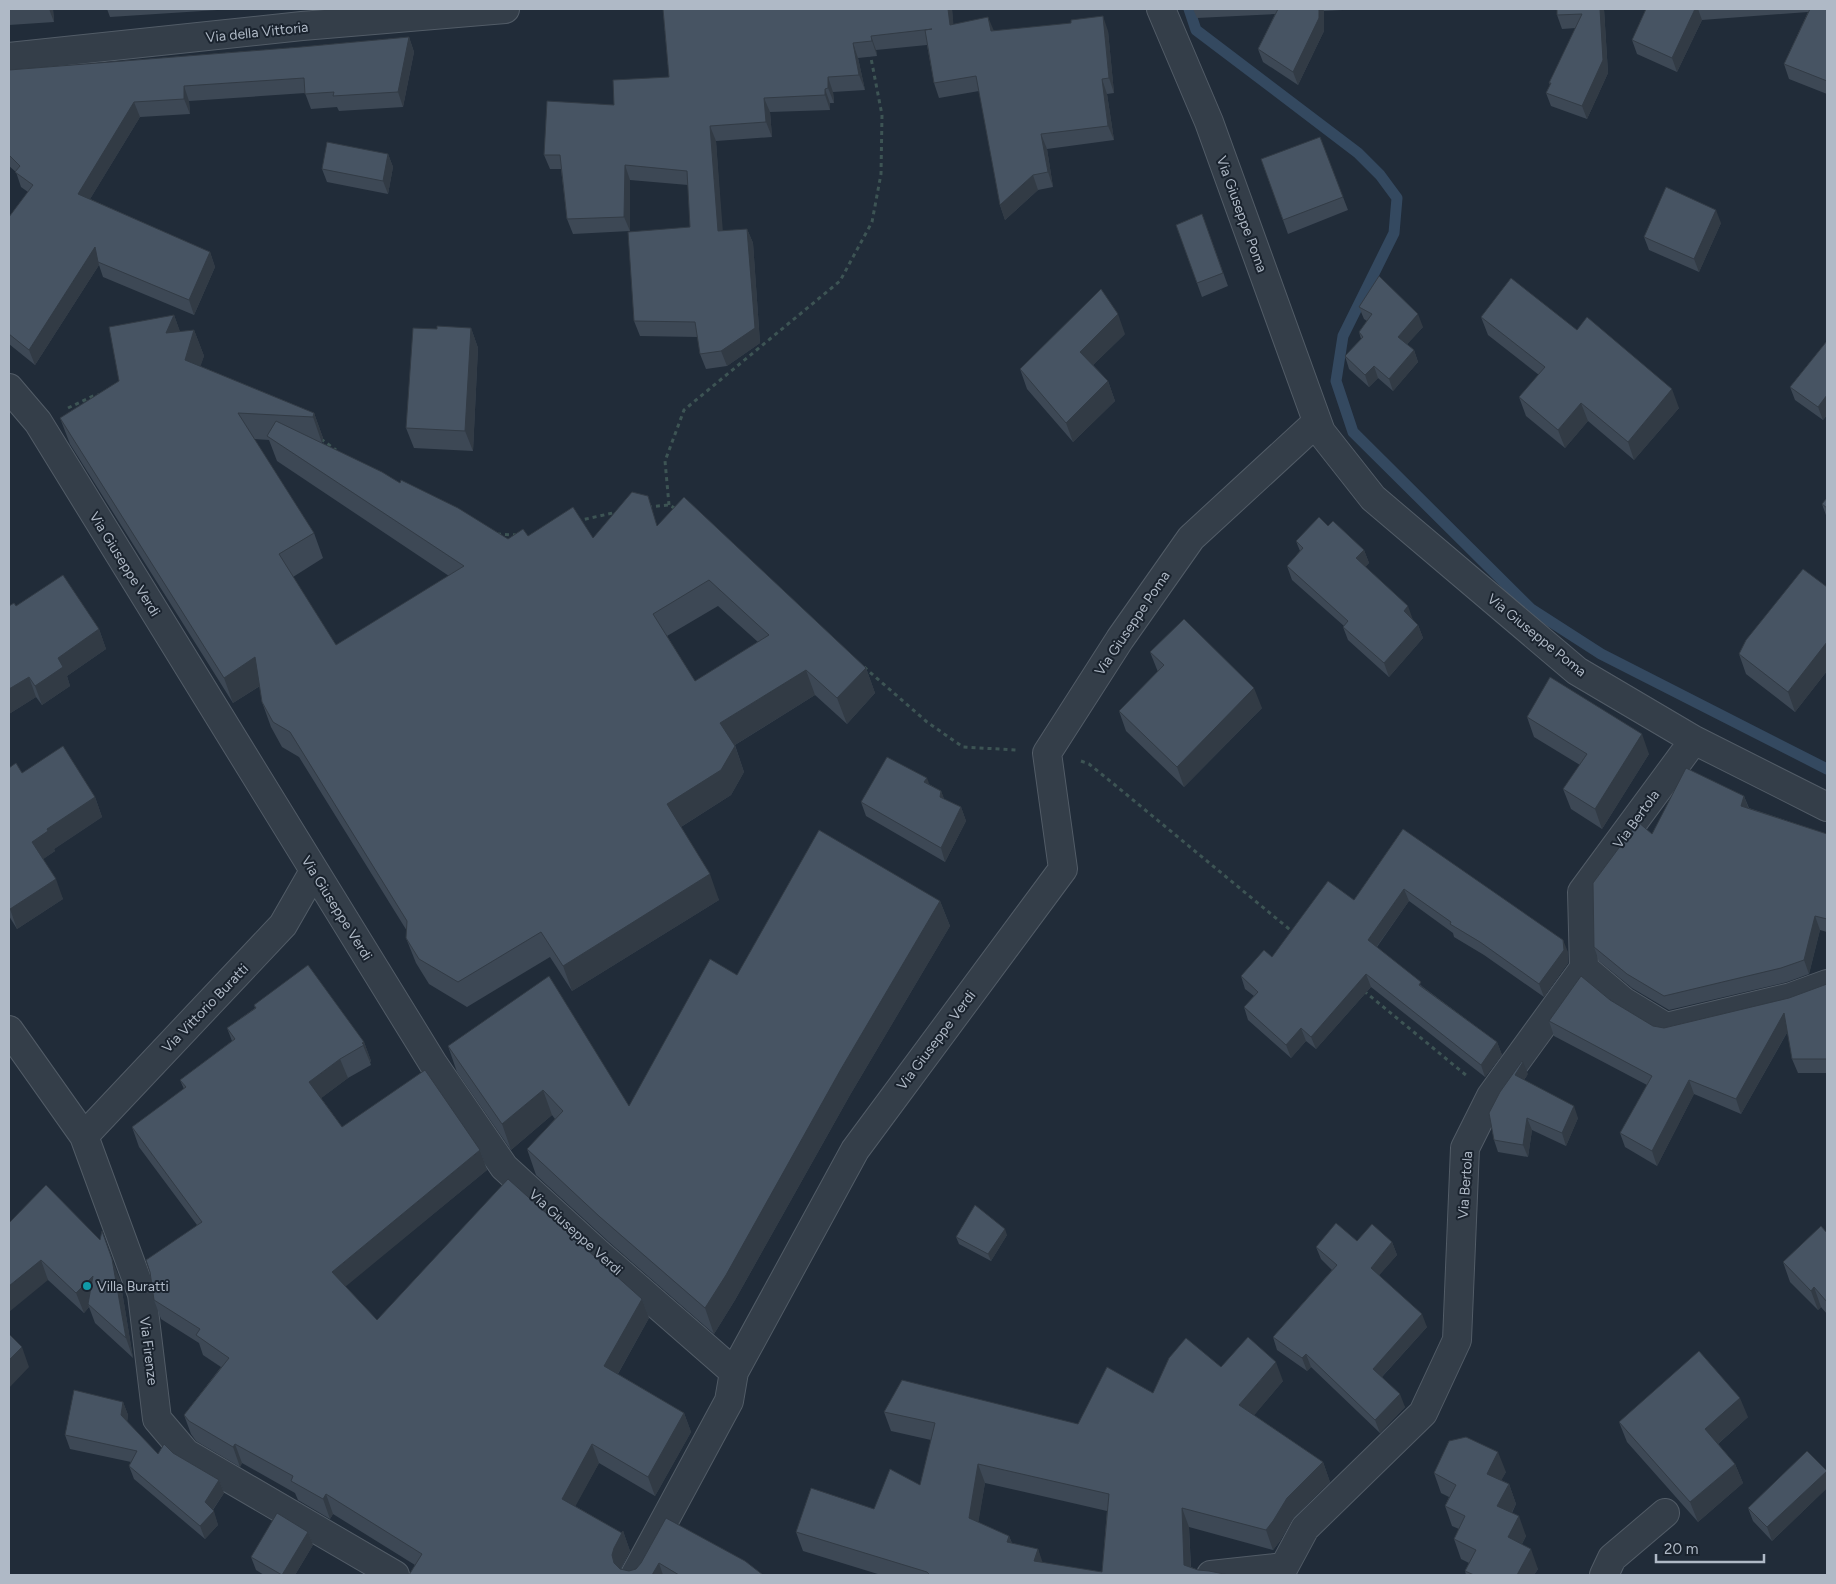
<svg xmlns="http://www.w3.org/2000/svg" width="1836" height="1584" font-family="Figtree,sans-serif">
	<rect width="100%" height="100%" fill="#212c39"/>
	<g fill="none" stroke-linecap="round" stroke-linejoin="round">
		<path stroke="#344960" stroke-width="11" d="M1189 9 1196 30 1358 153 1380 175 1397 198 1394 233 1343 336 1336 381 1353 432 1531 609 1601 654 1827 769"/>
		<defs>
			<path id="minor" d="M1161 9 1209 122 1321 432 1373 498 1577 671 1694 740 1827 807
				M9 388 38 422 434 1065 504 1167 599 1254 734 1372 855 1150 1063 869 1047 753 1120 639 1191 538 1317 422
				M1584 968 1623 1001 1666 1027 1791 997 1827 984
				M9 1030 84 1136 142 1294 157 1419 186 1453 395 1575
				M84 1136 283 925 314 871
				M1284 1567 1305 1528 1423 1413 1457 1340 1465 1148 1491 1096 1584 968 1582 892 1694 740
				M635 1575 729 1401 734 1372
				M1211 1575 1284 1567
				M1604 1575 1612 1558 1665 1513"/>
			<path id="tertiary" d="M9 57 302 26 505 9"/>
		</defs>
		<use href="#minor" stroke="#525c67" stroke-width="30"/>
		<use href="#tertiary" stroke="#525c67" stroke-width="30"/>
		<path stroke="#3d5454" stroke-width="3" stroke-dasharray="4 4" stroke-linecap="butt" d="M68 408 93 396 99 395
			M321 439 336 450
			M669 505 665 461 684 410 840 281 872 222 881 174 882 115 870 53
			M648 507 669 505 678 510
			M577 521 617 512
			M497 534 516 535
			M864 667 927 722 963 747 1016 750
			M1081 761 1089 764 1115 785 1294 933
			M1364 991 1467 1076"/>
		<use href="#minor" stroke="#343e49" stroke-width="28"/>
		<use href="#tertiary" stroke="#343e49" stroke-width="28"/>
	</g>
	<path fill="#3d4855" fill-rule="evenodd" d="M9 9H53L54 22 9 25Z
		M107 9H233L110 17Z
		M663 9H952L953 24 993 31H1108L1114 93 1107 94 1114 140 1047 149 1053 187 1038 190 1005 220 1000 205 979 91 939 98 934 83 927 45 876 50 877 56 858 58 865 90 833 92 834 103H830V110L770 112 772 137 716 141 722 231 747 229 753 243 760 343 727 366 706 369 700 354 698 337 640 336 634 321 690 227 688 185 630 180V231L573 234 567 219 561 169H550L544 155 614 105 669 77Z
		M1193 9H1361L1324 11V31L1298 85 1263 62 1258 49 1275 14 1197 18Z
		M1557 9H1604L1608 73 1587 119 1551 106 1546 93 1550 85 1549 83 1576 28 1562 29 1557 15Z
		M1646 9H1827V94L1789 79 1784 64 1808 12 1702 20 1677 72 1637 54 1632 40Z
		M409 37 414 52 403 107 339 111 337 107 311 109 305 93 189 101 190 114 140 117 90 199 210 252 215 267 194 315 103 277 99 265 35 365 9 344V217L28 192 21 187 16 172 9 166V70L301 47Z
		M388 154 393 167 388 194 327 182 322 169Z
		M1261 159 1343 197 1348 210 1288 234Z
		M1202 214 1228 286 1202 297 1176 225Z
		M1721 223 1699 272 1649 250 1644 237Z
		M1359 307 1423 327 1407 344 1414 350 1418 362 1393 391 1378 378 1369 387 1349 369 1345 356 1361 339 1359 332 1367 321 1364 319Z
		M174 315 180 332 194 330 204 356 200 366 314 413 323 438 322 443 508 539 528 536 593 538 658 525 866 668 875 693 847 724 815 695 735 745 744 772 731 795 681 827 719 900 572 991 550 957 467 1007 429 984 416 963 406 938 407 931 299 757 282 747 271 727 262 702 260 686 233 703 70 444 60 418 119 381ZM254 439 269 440 277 461 449 576 336 645 293 577 323 558 314 533ZM718 606 758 642 695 681 667 636Z
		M1481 317 1577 330 1679 408 1634 460 1588 421 1565 448 1526 416 1519 397 1539 375 1488 335Z
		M471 328 478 348 473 451 414 448 406 428 437 329Z
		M1125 334 1093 365 1108 381 1115 401 1073 442 1027 389 1020 369Z
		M1827 341V415L1823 420 1795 400 1790 387Z
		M1827 498V518L1822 504Z
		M1328 526 1364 550 1369 563 1365 567 1418 625 1423 638 1389 677 1348 640 1343 627 1344 626 1292 580 1287 566 1300 551 1296 541Z
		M1827 587V671L1795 712 1746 674 1739 654Z
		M16 606 99 629 106 649 67 676 70 686 42 705 36 697 9 714Z
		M1150 652 1262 708 1184 787 1126 731 1119 711 1158 672Z
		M1527 717 1649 754 1602 829 1571 809 1563 789 1580 765 1534 737Z
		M9 768 95 797 102 817 54 849 55 851 43 859 63 899 17 929 9 916Z
		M929 784 941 791 944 799 961 807 966 821 945 862 866 816 861 802Z
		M1744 796 1749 808 1827 834V932L1820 930 1809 974 1787 982 1669 1010 1632 988 1599 961 1594 947 1652 834Z
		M1403 829 1568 952V963L1544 997 1484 955 1454 937 1453 933 1409 901 1377 947 1423 987 1497 1042 1502 1055 1485 1077 1371 987 1316 1049 1306 1041 1291 1058 1248 1020 1244 1007 1254 996 1245 989 1241 976 1272 957 1354 900Z
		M940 901 950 926 850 1095 735 1300 714 1334 609 1242 536 1175 527 1149 555 1119 552 1115 511 1150 457 1072 448 1046 629 1106 737 975Z
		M1827 984V1073H1798L1792 1059 1788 1031 1741 1114 1694 1094 1657 1166 1625 1147 1620 1133 1647 1085 1554 1036 1549 1021 1610 1000 1653 1026 1664 1028 1789 998Z
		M254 1005 364 1042 371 1061 370 1062 371 1065 348 1078 321 1098 342 1127 480 1150 487 1170 345 1286 377 1320 642 1299 649 1318 618 1374 684 1413 691 1432 655 1496 599 1463 575 1506 622 1533 623 1531 630 1551 621 1569 629 1571 636 1569 641 1563 666 1518 763 1575H409L415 1565 333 1514 330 1519 298 1500 295 1493 242 1463 240 1467 196 1441 191 1434 184 1415 221 1367 203 1355 199 1343 161 1319 154 1300 197 1225 139 1147 132 1127 184 1089 180 1080 232 1041 227 1028 255 1008Z
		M1528 1074 1524 1080 1578 1118 1566 1146 1532 1130 1528 1157 1498 1152 1494 1140 1489 1113Z
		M9 1228 120 1279 133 1358 95 1323 89 1307 84 1313 48 1280Z
		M1827 1233V1314L1821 1307 1818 1310 1790 1282 1783 1262Z
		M1007 1235 991 1261 959 1244 956 1237Z
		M1357 1241 1392 1242 1397 1255 1379 1275 1427 1327 1382 1377 1405 1407 1380 1433 1311 1367 1307 1371 1277 1350 1273 1337 1332 1270 1321 1259 1316 1247Z
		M1221 1367 1283 1381 1254 1415 1323 1462 1330 1482 1294 1517 1280 1541 1273 1550 1189 1527 1191 1567 1198 1570 1229 1575H881L803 1551 796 1532 874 1509 920 1485 931 1440 891 1431 884 1412 1078 1424 1153 1393ZM985 1483 1107 1511 1102 1572 1042 1563 1038 1549 1012 1543 1009 1536 978 1522Z
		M123 1402 128 1415 127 1422 158 1454 173 1453 219 1480 224 1493 213 1510 218 1525 205 1539 134 1479 129 1466 131 1462 70 1449 65 1435Z
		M1748 1417 1718 1444 1735 1464 1743 1483 1698 1522 1627 1442 1619 1422Z
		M1827 1471V1488L1772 1541 1753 1521 1748 1508Z
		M1506 1472 1501 1480 1509 1484 1516 1504 1512 1513 1526 1536 1522 1544 1538 1569 1534 1575H1466L1465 1571 1469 1563 1461 1559 1454 1539 1459 1529 1452 1526 1445 1506 1449 1497 1441 1493 1434 1473Z
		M308 1532 313 1545 295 1575H264L256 1570 251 1557Z"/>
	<path fill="#323b45" d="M49 9H53L54 22Z
		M948 9H952L955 40 950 25Z
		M1319 9H1323L1324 11V31L1298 85 1293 72Z
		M1600 9H1604L1608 73 1587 119 1582 106Z
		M1695 9H1698L1702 20 1677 72 1672 58Z
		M1103 16 1108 31 1114 93 1109 78Z
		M988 17 994 31H991Z
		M871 36 876 50 877 56 872 41Z
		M409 37 414 52 403 107 398 92Z
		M853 43 858 58 865 90 859 75Z
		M828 77 833 92 834 103 828 88Z
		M1102 79 1107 94 1114 140 1108 126Z
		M184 86 189 101 190 114 184 99Z
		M825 89 830 103V110L825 95Z
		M764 98 770 112 772 137 766 122Z
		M134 102 140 117 84 209 78 194Z
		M710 126 716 141 724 246 718 231Z
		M1041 134 1047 149 1053 187 1048 172Z
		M388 154 393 167 388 194 383 181Z
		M625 165 630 180V231L624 217Z
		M1033 175 1038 190 1005 220 1000 205Z
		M1716 210 1721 223 1699 272 1694 259Z
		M747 229 753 243 760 343 727 366 721 351Z
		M95 247 99 265 35 365 29 350Z
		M210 252 215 267 194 315 189 300Z
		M1118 314 1125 334 1087 371 1080 352Z
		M1418 314 1423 327 1403 349 1398 337Z
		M174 315 183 340 166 333Z
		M471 328 478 348 473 451 465 431Z
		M194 330 204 356 194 386 185 360Z
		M1414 350 1418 362 1393 391 1389 379Z
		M1374 366 1378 378 1369 387 1365 375Z
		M1108 381 1115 401 1073 442 1066 423Z
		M1672 389 1679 408 1634 460 1628 442Z
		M1827 395V415L1823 420 1818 407Z
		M1581 403 1588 421 1565 448 1558 430Z
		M314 413 323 438 322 443 313 417Z
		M1364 550 1369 563 1361 572 1356 558Z
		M1408 606 1413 620 1404 611Z
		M1418 625 1423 638 1389 677 1384 663Z
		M99 629 106 649 67 676 70 686 42 705 35 686 58 658Z
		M1827 642V671L1795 712 1788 692Z
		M255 657 264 683 233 703 224 678Z
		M866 668 875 693 847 724 837 698Z
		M806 670 815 695 730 748 720 723Z
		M29 677 36 697 9 714V689Z
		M1254 688 1262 708 1184 787 1177 767Z
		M1642 734 1649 754 1602 829 1595 809Z
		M735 746 744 772 731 795 676 830 667 804Z
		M927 778 932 791 924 782Z
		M941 791 946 804 940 797Z
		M1744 796 1749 810 1741 806Z
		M95 797 102 817 54 849 55 851 39 862 32 842 47 829Z
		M961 807 966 821 945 862 941 848Z
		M710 874 719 900 572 991 563 966Z
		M56 879 63 899 17 929 10 909Z
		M1404 889 1409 901 1372 953 1368 940Z
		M940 901 950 926 850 1095 735 1300 714 1334 705 1308 841 1069Z
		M1815 916 1820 930 1809 974 1804 960Z
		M1563 940 1568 952V963L1544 997 1539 984Z
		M1366 974 1371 987 1316 1049 1311 1037Z
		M1784 1013 1790 1027 1741 1114 1736 1099Z
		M1301 1028 1306 1041 1291 1058 1286 1045Z
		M364 1042 371 1061 370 1062 362 1043Z
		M1497 1042 1502 1055 1485 1077 1481 1065Z
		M340 1059 348 1078 316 1102 309 1082Z
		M1523 1062 1528 1074 1519 1087 1515 1075Z
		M1689 1080 1694 1094 1657 1166 1652 1151Z
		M543 1090 552 1115 511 1150 502 1124Z
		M1574 1106 1578 1118 1566 1146 1562 1133Z
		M1527 1118 1532 1130 1528 1157 1523 1145Z
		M480 1150 487 1170 339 1292 332 1272Z
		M1005 1229 1007 1235 991 1261 988 1254Z
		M1392 1242 1397 1255 1375 1280 1371 1268Z
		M112 1259 120 1279 133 1358 126 1338Z
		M41 1260 48 1280 9 1312V1286Z
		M93 1276 88 1304 89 1307 84 1313 76 1293Z
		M1814 1287 1821 1307 1818 1310 1811 1291Z
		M642 1299 649 1318 611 1386 604 1366Z
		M1422 1314 1427 1327 1378 1381 1373 1369Z
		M22 1347 29 1367 9 1388V1360Z
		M1306 1354 1311 1367 1307 1371 1302 1358Z
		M1276 1362 1283 1381 1246 1425 1239 1405Z
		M1400 1394 1405 1407 1380 1433 1375 1420Z
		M1740 1398 1748 1417 1712 1449 1705 1429Z
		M123 1402 128 1415 126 1429 121 1415Z
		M684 1413 691 1432 655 1496 648 1477Z
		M235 1444 242 1463 240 1467 233 1447Z
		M592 1444 599 1463 569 1518 562 1499Z
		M1498 1452 1506 1472 1494 1494 1487 1474Z
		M1323 1462 1330 1482 1294 1517 1280 1541 1273 1550 1266 1530 1287 1498Z
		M978 1464 985 1483 976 1537 969 1518Z
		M1735 1464 1743 1483 1698 1522 1690 1502Z
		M1827 1471V1488L1772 1541 1767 1527Z
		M219 1480 224 1493 209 1515 205 1502Z
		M1509 1484 1516 1504 1504 1526 1497 1506Z
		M326 1494 333 1514 330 1519 323 1499Z
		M1182 1508 1189 1527 1191 1575 1184 1565Z
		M214 1511 218 1525 205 1539 200 1526Z
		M1519 1516 1526 1536 1515 1557 1508 1537Z
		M623 1531 630 1551 621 1568 620 1575 614 1563 612 1555 614 1548Z
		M308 1532 313 1545 295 1575H282Z
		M1009 1536 1016 1555 1007 1542Z
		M1038 1549 1045 1569 1034 1561Z
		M1531 1549 1538 1569 1534 1575H1517Z
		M659 1563 663 1575H652Z"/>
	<path fill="#475463" stroke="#323b45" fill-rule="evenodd" d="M663 9H948L950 25 988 17 991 31 1071 23V20L1103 16 1109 78 1102 79 1108 126 1041 134 1048 172 1033 175 1000 205 976 76 934 83 925 30 932 29 871 36 872 41 853 43 859 75 828 77V88L825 89V95L764 98 766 122 710 126 718 231 747 229 755 328 721 351 700 354 695 322 634 321 628 232 690 227 687 171 625 165 624 217 567 219 560 155H544L547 101 614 105 613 80 669 77Z
		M1278 9H1319V18L1293 72 1258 49Z
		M1557 9H1600L1603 60 1582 106 1546 93 1551 83H1549L1582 14 1557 15Z
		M1646 9H1695L1672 58 1632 40Z
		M1810 9H1827V81L1784 64Z
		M409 37 398 92 333 96 334 92 305 94 304 78 184 86V99L134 102 78 194 210 252 189 300 98 262 95 247 29 350 9 334V217L33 185 15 172 20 166 9 155V70L301 47Z
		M1320 137 1343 197 1283 220 1261 159Z
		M327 142 388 154 383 181 322 169Z
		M1666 187 1716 210 1694 259 1644 237Z
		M1202 214 1223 273 1197 283 1176 225Z
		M1379 276 1418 314 1398 337 1414 350 1389 379 1374 366 1365 375 1345 356 1363 337 1359 332 1372 314 1359 307Z
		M1511 278 1577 330 1587 317 1672 389 1628 442 1581 403 1558 430 1519 397 1545 367 1481 317Z
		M1101 289 1118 314 1080 352 1108 381 1066 423 1020 369Z
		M174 315 166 333 194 330 185 360 314 413 313 417 238 413 314 533 279 554 336 645 464 566 267 436 276 421 382 472 400 483 401 480 458 508 508 539 523 529 528 536 573 507 593 538 632 492 648 496 657 526 684 497 866 668 837 698 806 670 720 723 735 746 721 770 667 804 710 874 563 966 541 932 458 982 419 959 406 938 407 921 290 732 273 722 262 702 255 657 224 678 60 418 119 381 109 327ZM709 580 769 635 695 681 653 614Z
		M437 326 471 328 465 431 406 428 413 328 437 329Z
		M1827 341V395L1818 407 1790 387Z
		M1827 498V508L1822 504Z
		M1319 517 1328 526 1333 521 1364 550 1356 558 1408 606 1404 611 1418 625 1384 663 1343 627 1348 621 1287 566 1303 548 1296 541Z
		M1803 569 1827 587V642L1788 692 1739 654 1746 640Z
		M63 575 99 629 58 658 63 667 35 686 29 677 9 689V606L14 603 16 606Z
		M1184 619 1254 688 1177 767 1119 711 1164 665 1150 652Z
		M1550 677 1642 734 1595 809 1563 789 1587 754 1527 717Z
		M63 746 95 797 47 829 48 831 32 842 56 879 10 909 9 908V768L16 763 22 773Z
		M887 757 927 778 924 782 941 791 940 797 961 807 941 848 861 802Z
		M1686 768 1744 796 1741 806 1827 834V919L1815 916 1804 960 1781 968 1664 996 1627 974 1594 947 1593 883 1638 822 1652 834Z
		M1403 829 1563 940 1564 950 1539 984 1480 942 1450 924 1451 922 1404 889 1368 940 1421 982 1419 985 1497 1042 1481 1065 1366 974 1311 1037 1301 1028 1286 1045 1244 1007 1258 992 1241 976 1264 950 1272 957 1328 881 1354 900Z
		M819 830 940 901 841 1069 726 1275 705 1308 600 1217 527 1149 563 1111 543 1090 502 1124 448 1046 549 976 629 1106 710 959 737 975Z
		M308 965 364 1042 362 1043 364 1045 340 1059 309 1082 342 1127 425 1070 480 1150 332 1272 377 1320 508 1179 642 1299 604 1366 684 1413 648 1477 592 1444 562 1499 622 1533 623 1531 614 1548 612 1555 614 1563 620 1569 629 1571 636 1569 641 1563 666 1518 745 1561 763 1575H679L659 1563 652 1575H409L422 1554 326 1494 323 1499 291 1481 293 1476 235 1444 233 1447 189 1421 184 1415 229 1358 196 1335 200 1329 154 1300 150 1272 146 1260 202 1222 132 1127 186 1087 180 1080 235 1039 227 1028 256 1008 254 1005Z
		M1581 976 1610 1000 1653 1026 1664 1028 1789 998 1827 984V1059H1792L1784 1013 1736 1099 1689 1080 1652 1151 1620 1133 1652 1076 1549 1021Z
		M1522 1061 1523 1062 1515 1075 1574 1106 1562 1133 1527 1118 1523 1145 1494 1140 1489 1113 1500 1092Z
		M46 1185 100 1240 102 1231 112 1259 126 1338 88 1304 93 1276 76 1293 41 1260 9 1286V1223Z
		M975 1205 1005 1229 988 1254 956 1237Z
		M1336 1223 1357 1241 1372 1224 1392 1242 1371 1268 1422 1314 1373 1369 1400 1394 1375 1420 1306 1354 1302 1358 1273 1337 1337 1265 1316 1247Z
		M1821 1226 1827 1233V1302L1814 1287 1811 1291 1783 1262Z
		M9 1334 22 1347 9 1360Z
		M1248 1337 1276 1362 1239 1405 1323 1462 1287 1498 1273 1521 1266 1530 1182 1508 1184 1565 1198 1570 1209 1571 1229 1575H930L927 1572 796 1532 811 1488 874 1509 890 1469 920 1485 935 1423 884 1412 902 1380 1078 1424 1107 1367 1153 1393 1169 1358 1186 1338 1221 1367ZM978 1464 1109 1494 1102 1572 1034 1561 1038 1549 1007 1542 1009 1536 969 1518Z
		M1699 1351 1740 1398 1705 1429 1735 1464 1690 1502 1619 1422Z
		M74 1390 123 1402 121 1415 158 1454 164 1444 173 1453 219 1480 205 1502 214 1511 200 1526 129 1466 137 1451 65 1435Z
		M1466 1437 1498 1452 1487 1474 1509 1484 1497 1506 1519 1516 1508 1537 1531 1549 1517 1575H1474L1465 1571 1476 1550 1454 1539 1465 1516 1445 1506 1456 1485 1434 1473 1449 1441Z
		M1807 1451 1827 1471 1767 1527 1748 1508Z
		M277 1513 308 1532 282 1575 251 1557Z"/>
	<circle fill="#0f9aa8" stroke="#1a232e" stroke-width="2" cx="87" cy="1286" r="5"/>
	<g text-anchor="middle" stroke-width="4" stroke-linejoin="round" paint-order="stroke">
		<g font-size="14" fill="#afb9c6" stroke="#1a232e">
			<text transform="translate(257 32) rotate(-6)" y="5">Via della Vittoria</text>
			<text transform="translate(1242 214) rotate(70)" y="5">Via Giuseppe Poma</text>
			<text transform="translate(125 564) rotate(58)" y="5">Via Giuseppe Verdi</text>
			<text transform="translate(1132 623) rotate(-56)" y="5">Via Giuseppe Poma</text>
			<text transform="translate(1537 635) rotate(39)" y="5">Via Giuseppe Poma</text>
			<text transform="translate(1636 819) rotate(-54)" y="5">Via Bertola</text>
			<text transform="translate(337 908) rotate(58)" y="5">Via Giuseppe Verdi</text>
			<text transform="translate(205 1008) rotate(-46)" y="5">Via Vittorio Buratti</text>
			<text transform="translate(936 1040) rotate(-53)" y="5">Via Giuseppe Verdi</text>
			<text transform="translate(1465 1185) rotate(-86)" y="5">Via Bertola</text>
			<text transform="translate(576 1232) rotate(42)" y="5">Via Giuseppe Verdi</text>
			<text transform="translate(149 1351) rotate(83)" y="5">Via Firenze</text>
		</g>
		<g font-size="14" fill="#afb9c6" stroke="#1a232e" text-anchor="start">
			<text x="97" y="1291">Villa Buratti</text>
		</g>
	</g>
	<rect width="1836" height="1584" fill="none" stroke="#afb9c6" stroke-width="20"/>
	<path d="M1656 1554v8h108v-8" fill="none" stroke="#afb9c6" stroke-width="2.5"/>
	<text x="1664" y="1554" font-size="15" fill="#afb9c6" stroke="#1a232e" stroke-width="4" paint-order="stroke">20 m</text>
</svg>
